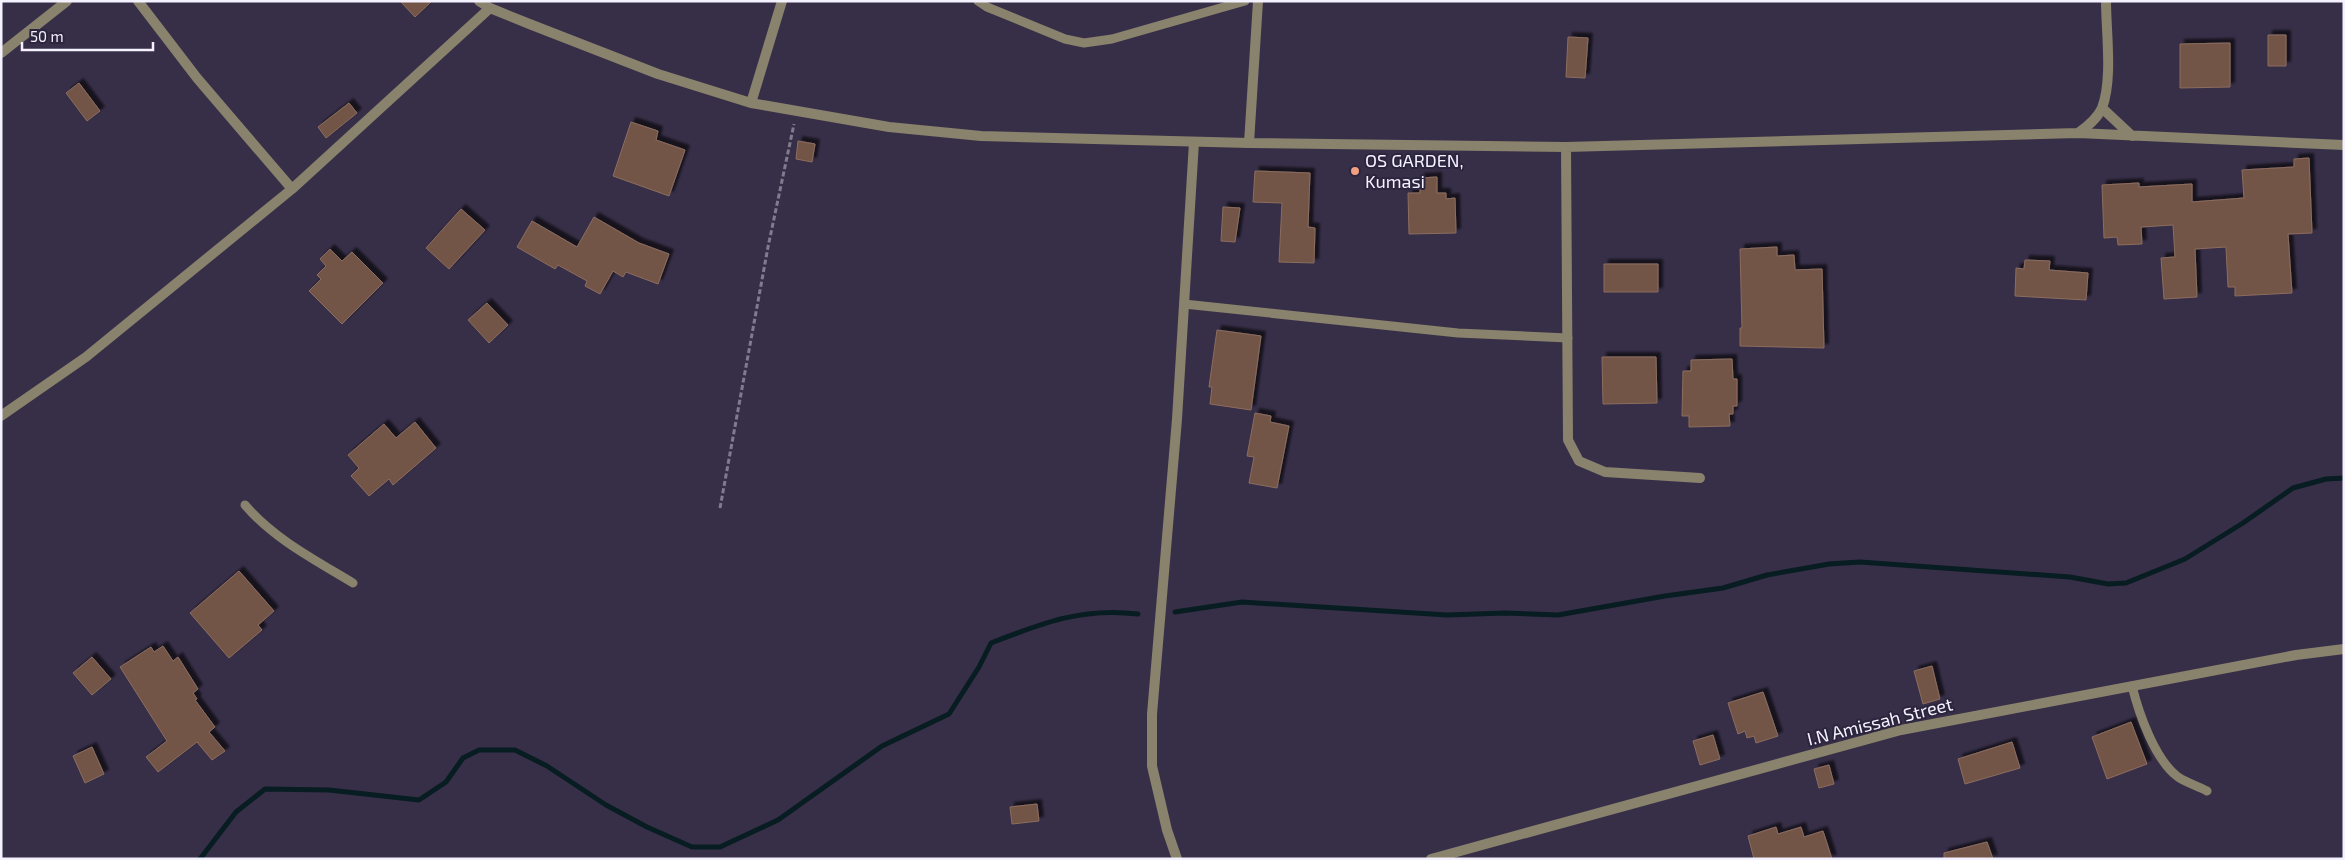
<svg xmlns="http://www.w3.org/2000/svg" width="2345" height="860" font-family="'Exo 2',sans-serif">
	<defs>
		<filter id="shadow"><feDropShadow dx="4.5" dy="-4.5" stdDeviation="1" flood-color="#0009"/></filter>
	</defs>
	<rect width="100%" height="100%" fill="#372f48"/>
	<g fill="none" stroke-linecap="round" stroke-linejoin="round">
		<path stroke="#071d22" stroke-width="5" d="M1175 612 1242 602 1447 615 1505 613 1558 615 1665 596 1723 588 1767 575 1829 564 1860 562 2070 577 2108 584 2126 583 2185 559 2243 523 2293 488 2326 479 2344 478
			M200 859 236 812 265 789 329 790 419 800 446 782 463 758 479 750H515L547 766 606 805 647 827 692 847H720L778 820 882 746 949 714 979 667 991 643C1042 623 1083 607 1138 614"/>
	</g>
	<path fill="#725547" stroke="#8c6d5f" filter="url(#shadow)" d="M400 1H432L415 17Z
		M2268 35H2286V66H2268Z
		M1568 37 1588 38 1585 78 1566 77Z
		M2230 43V87L2180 88V44Z
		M79 83 100 111 87 121 66 93Z
		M349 103 357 113 326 138 318 127Z
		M631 122 658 131 656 140 685 150 669 196 613 176Z
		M798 141 815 144 812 162 796 159Z
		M2309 158 2312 233 2288 234 2292 293 2235 296V287H2228L2226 247 2195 249 2197 297 2164 299 2161 258 2175 257 2173 225 2141 227 2142 244 2118 245 2117 237 2104 238 2102 185 2139 183V187L2192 184V202L2244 198 2242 170 2294 167V159Z
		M1255 171 1310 173 1308 227 1315 228 1314 263 1279 262 1282 203 1253 202Z
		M1437 177V193H1446V199L1455 198 1456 233 1409 234 1408 193H1420V178Z
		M1223 207 1240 208 1235 242 1221 241Z
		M461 209 485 230 449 269 426 248Z
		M594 217 639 243 669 254 658 284 626 272 623 277 613 271 600 294 585 286 587 281 558 265 555 269 517 247 532 221 577 247Z
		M1777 247V256L1794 255 1795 270 1822 269 1824 348 1740 346V328H1742L1740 249Z
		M330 249 342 261 352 252 383 283 342 324 309 291 321 279 317 275 326 266 320 259Z
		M2025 260 2050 261 2049 270 2088 273 2086 300 2015 296 2016 268 2024 269Z
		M1604 264H1658V292H1604Z
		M487 303 508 325 489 343 468 320Z
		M1217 330 1261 336 1251 410 1210 404 1212 387H1209Z
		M1602 357H1656L1657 403 1603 404Z
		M1732 359 1733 379H1737V406H1733V414H1729L1730 426 1689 427V416H1682L1683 371H1691V360Z
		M1255 413 1271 416 1270 422 1289 426 1277 488 1249 483 1254 457 1247 456Z
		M415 422 436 448 393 485 389 479 369 496 351 476 359 468 348 455 384 424 396 438Z
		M239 571 274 611 258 625 262 630 229 658 190 613Z
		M163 646 173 661 178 657 198 689 193 693 197 699 195 700 215 727 209 732 225 751 212 760 197 742 158 772 146 757 167 741 120 667 151 647 154 652Z
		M92 657 111 679 92 695 73 673Z
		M1932 666 1940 699 1923 704 1914 671Z
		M1763 692 1778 736 1756 743 1754 736 1747 738 1745 731 1738 734 1728 703Z
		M2131 722 2147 764 2107 779 2092 737Z
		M1713 735 1720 759 1700 765 1693 741Z
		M2012 742 2020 768 1965 784 1958 759Z
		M92 747 104 774 85 783 73 756Z
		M1829 765 1834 784 1819 788 1814 769Z
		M1037 804 1039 821 1012 824 1010 807Z
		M1776 827 1778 834 1801 827 1804 837 1823 831 1832 859H1754L1748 836Z
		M1987 842 1993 859H1944V853Z"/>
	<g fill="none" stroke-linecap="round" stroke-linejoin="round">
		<path stroke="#817b8f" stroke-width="3" stroke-dasharray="5 2.5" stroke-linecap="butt" d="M720 508 768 247 794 124"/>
		<path stroke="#89826c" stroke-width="9" d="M978 1 987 7 1065 39 1084 43 1112 39 1245 1
			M1184 304 1458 333 1568 338
			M245 505C274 539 315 560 353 583
			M2132 686C2139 714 2155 760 2178 777 2187 783 2198 786 2207 791"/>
		<path stroke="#89826c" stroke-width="10" d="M138 1 197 78 292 189
			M479 1 490 8 532 25 658 74 751 103 889 127 981 136 1249 143 1566 147 2078 133 2344 145
			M1 53 67 1
			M751 103 782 1
			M2102 108 2132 136
			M2078 133C2088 126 2097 119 2102 108 2113 79 2106 32 2106 1
			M1249 143 1258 1
			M1566 147 1568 440 1579 461 1605 472 1700 478
			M1 416 86 357 292 189 490 8
			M1177 859 1167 830 1152 766V714L1177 419 1194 142
			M1431 859 1901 730 2296 655 2344 649"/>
	</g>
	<circle fill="#f39f82" stroke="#2d253d" stroke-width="2" cx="1355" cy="171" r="5"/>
	<g text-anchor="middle" stroke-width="4" stroke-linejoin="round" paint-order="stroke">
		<g font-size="18" fill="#f5f2ff" stroke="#2d253d" text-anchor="start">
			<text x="1365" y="167">OS GARDEN,<tspan x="1365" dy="21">Kumasi</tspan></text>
		</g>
		<g font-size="18" fill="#f5f2ff" stroke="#2d253d">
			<text transform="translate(1880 722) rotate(-14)" y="6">I.N Amissah Street</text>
		</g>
	</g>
	<rect width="2345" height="860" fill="none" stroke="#f5f2ff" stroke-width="5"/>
	<path d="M22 42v8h131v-8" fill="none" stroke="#f5f2ff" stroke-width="2.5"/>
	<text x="30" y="42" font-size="15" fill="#f5f2ff" stroke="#2d253d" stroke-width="4" paint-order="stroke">50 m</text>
</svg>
